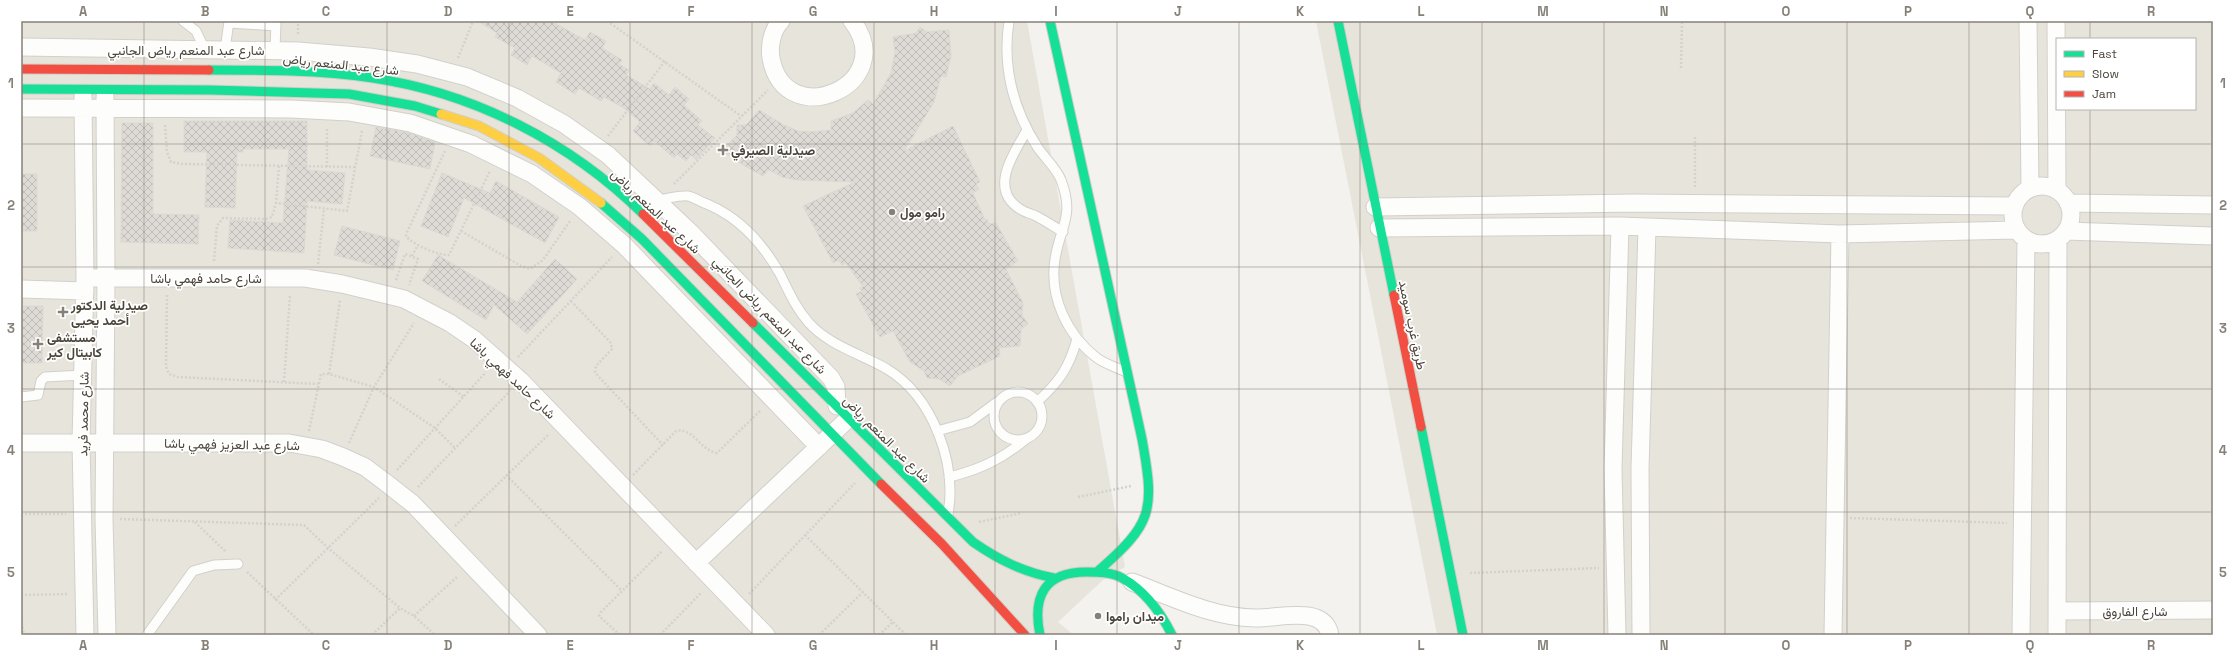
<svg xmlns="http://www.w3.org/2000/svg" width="2234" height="656" font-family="'Space Grotesk',Vazirmatn,sans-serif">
	<defs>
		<pattern id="building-cross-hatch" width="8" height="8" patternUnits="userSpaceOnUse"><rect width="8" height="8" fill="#dedbd6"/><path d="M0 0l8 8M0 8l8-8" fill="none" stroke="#c0bdb8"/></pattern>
	</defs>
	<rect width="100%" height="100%" fill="#f4f2ee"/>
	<path fill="#e7e4dc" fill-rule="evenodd" d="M21 21H1027L1125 567 1103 580 1058 622 1074 635H21Z
		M1316 21H2213V635H1437ZM2057 39H2195V109H2057Z"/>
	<path fill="url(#building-cross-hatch)" stroke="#dcd9d4" d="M478 21H551L585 40 590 32 606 41 602 48 622 60 619 64 629 70 626 75 650 89 654 83 669 95 675 87 689 99 684 105 702 121 698 125 715 138 696 160 691 155 686 161 677 154 674 158 654 141 650 146 633 131 640 122 624 108 604 97 601 101 579 88 575 94 556 82 561 73 532 56 527 65 511 55 515 48 495 37 497 33Z
		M920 27 927 32 949 30 951 56 946 77 941 76 934 102 904 151 953 126 980 182 976 184 979 189 973 193 985 220 987 219 989 224 996 223 1018 261 1006 269 1023 303 1022 315 1028 324 1021 329 1020 346 999 348 1000 356 958 376 950 386 939 379 927 378 924 371 910 362 893 331 880 337 856 294 862 291 860 288 863 287 846 263 842 265 838 260 833 263 803 206 855 182 797 180 782 177 769 170 763 176 743 165 722 151 737 135V125H746L759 110 784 125 798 131 810 132 831 130V121L853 113 868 100 873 104 891 73 895 52 893 37 916 33Z
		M184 121H307V170L345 173 342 204 307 201 304 253 228 248 230 220 283 223 289 149H243V152H237L235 208 205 207 207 152H184Z
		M122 123H153V214L199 215 198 244 121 242Z
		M376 127 410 133 435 142 430 169 370 156Z
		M442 173 490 193 496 181 559 217 545 243 464 198 448 237 421 226Z
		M21 174H37V231H21Z
		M342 226 400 241 393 270 334 255Z
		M438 255 517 302 555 259 577 279 527 334 494 305 486 320 422 281Z
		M21 306H43L42 363H21Z"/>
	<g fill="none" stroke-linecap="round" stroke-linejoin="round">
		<defs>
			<path id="lane" d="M183 21 196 31 205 50
				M1009 21C1002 67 1013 109 1038 148 1045 158 1057 169 1061 180 1075 216 1060 227 1055 259 1049 297 1067 335 1097 358 1105 364 1116 367 1124 371
				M229 23 276 26
				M225 50 229 21
				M275 51 276 21
				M1027 130C1014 153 988 189 1020 209 1024 212 1029 213 1034 215 1044 220 1053 226 1063 232
				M658 200C667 199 679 195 688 196 693 197 698 200 702 202 737 215 762 242 780 274 789 292 796 308 809 323 830 346 861 354 887 369 933 397 957 463 948 514
				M994 416a24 24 0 1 1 48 0a24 24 0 1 1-48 0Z
				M21 397 38 395 41 381 45 377 83 375
				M1037 402C1059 382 1069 368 1077 339
				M937 431 970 422 997 402
				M949 477C979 470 1002 459 1026 439
				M147 635 193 571 214 565 238 564"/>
			<path id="street" d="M781 21C772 30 769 46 771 58 785 135 901 84 852 21
				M2028 21 2030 188
				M2056 21 2057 190
				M21 47 298 51 369 57 417 64 467 77 517 98 564 124 608 155 690 232 831 378 836 387 837 406
				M83 97 85 278 81 442 85 635
				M105 97 106 278 104 519 107 635
				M21 108 291 109 349 112 410 123 471 144 532 174 580 207 624 245 819 447
				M2013 215a29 29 0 1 1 58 0a29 29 0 1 1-58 0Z
				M2068 203 2213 205
				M1375 207 1632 203 2013 206
				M1379 228 1620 226 1840 234 2016 230
				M2066 231 2213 236
				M85 278H305L342 284 404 299 450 323 475 340 520 380 766 635
				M21 289 85 291
				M21 443H289L322 449 343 457 365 467 385 482 413 504 538 635
				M696 563 849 418
				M1132 582C1172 597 1211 617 1255 618 1277 619 1324 604 1330 635
				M2057 611 2213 610
				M1617 635 1613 469 1620 226
				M1641 635 1640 469 1647 228
				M1833 635 1840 234
				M2021 635 2026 240
				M2057 635 2058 240"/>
			<path id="fast" d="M1050 21 1142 439C1155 512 1153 523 1097 572
				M1338 21 1394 295
				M209 70C264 70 319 70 373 78 474 93 570 142 643 214
				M21 89 210 90 349 94 415 106 441 114
				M601 203 642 239 881 484
				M753 323 973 542C999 560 1023 572 1054 578
				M1421 427 1463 635
				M1040 635C1032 596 1045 572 1086 572 1098 572 1112 572 1122 578 1144 590 1161 613 1172 635"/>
			<path id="slow" d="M441 114 479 126 539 158 601 203"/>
			<path id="jam" d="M21 69 209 70
				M643 214 753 323
				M1394 295 1421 427
				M881 484 942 544 1025 635"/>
		</defs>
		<use href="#lane" stroke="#d2d0cb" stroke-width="11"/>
		<use href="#street" stroke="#d2d0cb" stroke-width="19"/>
		<use href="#fast" stroke="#d3cfc5" stroke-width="11"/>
		<use href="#slow" stroke="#d3cfc5" stroke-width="11"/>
		<use href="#jam" stroke="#d3cfc5" stroke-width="11"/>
		<path stroke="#d3d2cc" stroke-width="2.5" stroke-dasharray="2 2" stroke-linecap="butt" d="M607 21 741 116
			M298 34V21
			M458 58 473 21
			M1681 68 1682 21
			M165 125 167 152 171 162 182 164 355 167
			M608 136 665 61
			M445 151 407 232 406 236C411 244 440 256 449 255L490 171
			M279 166 276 203 347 211 362 131
			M327 167V127
			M674 184 768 90
			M1695 187V137
			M461 231 521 266 530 269 543 260 570 221
			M412 256 418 245
			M214 261 217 226 223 218 266 219 272 217 276 203
			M318 264 324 209
			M396 280 405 254 418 259 409 285
			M167 295 166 367 169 374 178 377 318 384
			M571 301 611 343 612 349 596 366 595 372 599 377 663 445
			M518 357 612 257
			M329 374 340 300
			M439 379 464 397
			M284 382 290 295
			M309 431 321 374H329L374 387 435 428 456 449
			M349 443 374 387 414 323
			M397 470 486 372
			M506 475 622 591
			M633 475 676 431C694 427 699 450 717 453L761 410
			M418 487 510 391
			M1078 497 1131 486
			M21 514H66
			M1850 518 2007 523
			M120 519 304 525 328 548 400 608
			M195 522 226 552
			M979 522 1022 513
			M455 526 549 434
			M805 535 906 635
			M247 572 314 635
			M1470 573 1599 568
			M749 594 855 483
			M21 595 69 594
			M275 600 379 498
			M414 616 458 576
			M21 619 24 635
			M372 635 400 608 414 616 435 635
			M620 635 599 616 601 612 662 551
			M660 635 702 592
			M819 635 863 592
			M879 635 893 622"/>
		<use href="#lane" stroke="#fdfdfc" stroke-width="9"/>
		<use href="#street" stroke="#fdfdfc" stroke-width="17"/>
		<use href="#fast" stroke="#16e098" stroke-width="9"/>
		<use href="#slow" stroke="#ffcf43" stroke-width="9"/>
		<use href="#jam" stroke="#f24e42" stroke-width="9"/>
	</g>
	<path fill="none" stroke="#868178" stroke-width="1" stroke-opacity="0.55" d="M144 21V635M265 21V635M387 21V635M509 21V635M630 21V635M752 21V635M874 21V635M995 21V635M1117 21V635M1239 21V635M1360 21V635M1482 21V635M1604 21V635M1725 21V635M1847 21V635M1969 21V635M2090 21V39M2090 109V635M21 144H2213M21 267H2213M21 389H2213M21 512H2213"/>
	<g fill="#868178" stroke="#fff" stroke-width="1.5">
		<path d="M721 144h4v4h4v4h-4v4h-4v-4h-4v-4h4z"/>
		<circle cx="892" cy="212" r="4"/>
		<path d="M61 306h4v4h4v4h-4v4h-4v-4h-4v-4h4z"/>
		<path d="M36 338h4v4h4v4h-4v4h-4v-4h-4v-4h4z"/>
		<circle cx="1098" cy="616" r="4"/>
	</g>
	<g text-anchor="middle" stroke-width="3.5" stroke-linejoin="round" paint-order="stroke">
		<g font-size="13" fill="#4b4439" stroke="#fff">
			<text x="186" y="55">شارع عبد المنعم رياض الجانبي</text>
			<text transform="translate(341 64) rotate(6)" y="5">شارع عبد المنعم رياض</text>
			<text transform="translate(656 211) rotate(43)" y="5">شارع عبد المنعم رياض</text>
			<text x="206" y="283">شارع حامد فهمي باشا</text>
			<text transform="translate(770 315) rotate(46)" y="5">شارع عبد المنعم رياض الجانبي</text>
			<text transform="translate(1413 325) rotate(78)" y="5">طريق غرب سوميد</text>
			<text transform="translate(513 378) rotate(43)" y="5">شارع حامد فهمي باشا</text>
			<text transform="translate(83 414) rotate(-89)" y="5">شارع محمد فريد</text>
			<text transform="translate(887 439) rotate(45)" y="5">شارع عبد المنعم رياض</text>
			<text transform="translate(232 444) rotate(1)" y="5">شارع عبد العزيز فهمي باشا</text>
			<text x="2135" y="616">شارع الفاروق</text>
		</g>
		<g font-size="13" font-weight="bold" fill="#4b4439" stroke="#fff" text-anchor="start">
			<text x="731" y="155">صيدلية الصيرفي</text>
			<text x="900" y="217">رامو مول</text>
			<text x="71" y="310">صيدلية الدكتور<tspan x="71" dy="15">أحمد يحيى</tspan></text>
			<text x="47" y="342">مستشفى<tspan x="47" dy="15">كابيتال كير</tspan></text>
			<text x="1106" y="621">ميدان راموا</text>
		</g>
	</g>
	<rect width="2234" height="656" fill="none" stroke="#ffffff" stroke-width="44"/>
	<rect x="2056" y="38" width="140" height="72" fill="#ffffff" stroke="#b7b4b0"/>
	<rect x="2064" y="51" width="20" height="6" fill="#16e098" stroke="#b7b4b0"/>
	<text x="2092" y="58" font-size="12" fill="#4b4439">Fast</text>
	<rect x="2064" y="71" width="20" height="6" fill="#ffcf43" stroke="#b7b4b0"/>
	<text x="2092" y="78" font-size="12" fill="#4b4439">Slow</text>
	<rect x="2064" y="91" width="20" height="6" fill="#f24e42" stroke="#b7b4b0"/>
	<text x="2092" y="98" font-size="12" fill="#4b4439">Jam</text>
	<rect x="22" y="22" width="2190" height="612" fill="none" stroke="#868178" stroke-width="1.5"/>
	<g font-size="13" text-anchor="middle" font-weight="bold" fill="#868178">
		<text x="83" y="16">A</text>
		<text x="205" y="16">B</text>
		<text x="326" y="16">C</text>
		<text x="448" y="16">D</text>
		<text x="570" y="16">E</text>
		<text x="691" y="16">F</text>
		<text x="813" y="16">G</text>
		<text x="934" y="16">H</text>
		<text x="1056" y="16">I</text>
		<text x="1178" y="16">J</text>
		<text x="1300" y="16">K</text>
		<text x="1421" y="16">L</text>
		<text x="1543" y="16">M</text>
		<text x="1664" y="16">N</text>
		<text x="1786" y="16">O</text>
		<text x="1908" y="16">P</text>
		<text x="2030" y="16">Q</text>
		<text x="2151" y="16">R</text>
		<text x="11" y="88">1</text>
		<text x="2223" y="88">1</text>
		<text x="11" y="210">2</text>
		<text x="2223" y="210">2</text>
		<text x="11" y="333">3</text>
		<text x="2223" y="333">3</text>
		<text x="11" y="455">4</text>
		<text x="2223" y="455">4</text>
		<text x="11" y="577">5</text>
		<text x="2223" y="577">5</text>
		<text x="83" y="650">A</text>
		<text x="205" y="650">B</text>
		<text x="326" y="650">C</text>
		<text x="448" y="650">D</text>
		<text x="570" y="650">E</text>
		<text x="691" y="650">F</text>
		<text x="813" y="650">G</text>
		<text x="934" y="650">H</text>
		<text x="1056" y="650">I</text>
		<text x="1178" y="650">J</text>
		<text x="1300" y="650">K</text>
		<text x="1421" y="650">L</text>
		<text x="1543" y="650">M</text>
		<text x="1664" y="650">N</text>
		<text x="1786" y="650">O</text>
		<text x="1908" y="650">P</text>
		<text x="2030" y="650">Q</text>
		<text x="2151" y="650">R</text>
	</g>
</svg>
